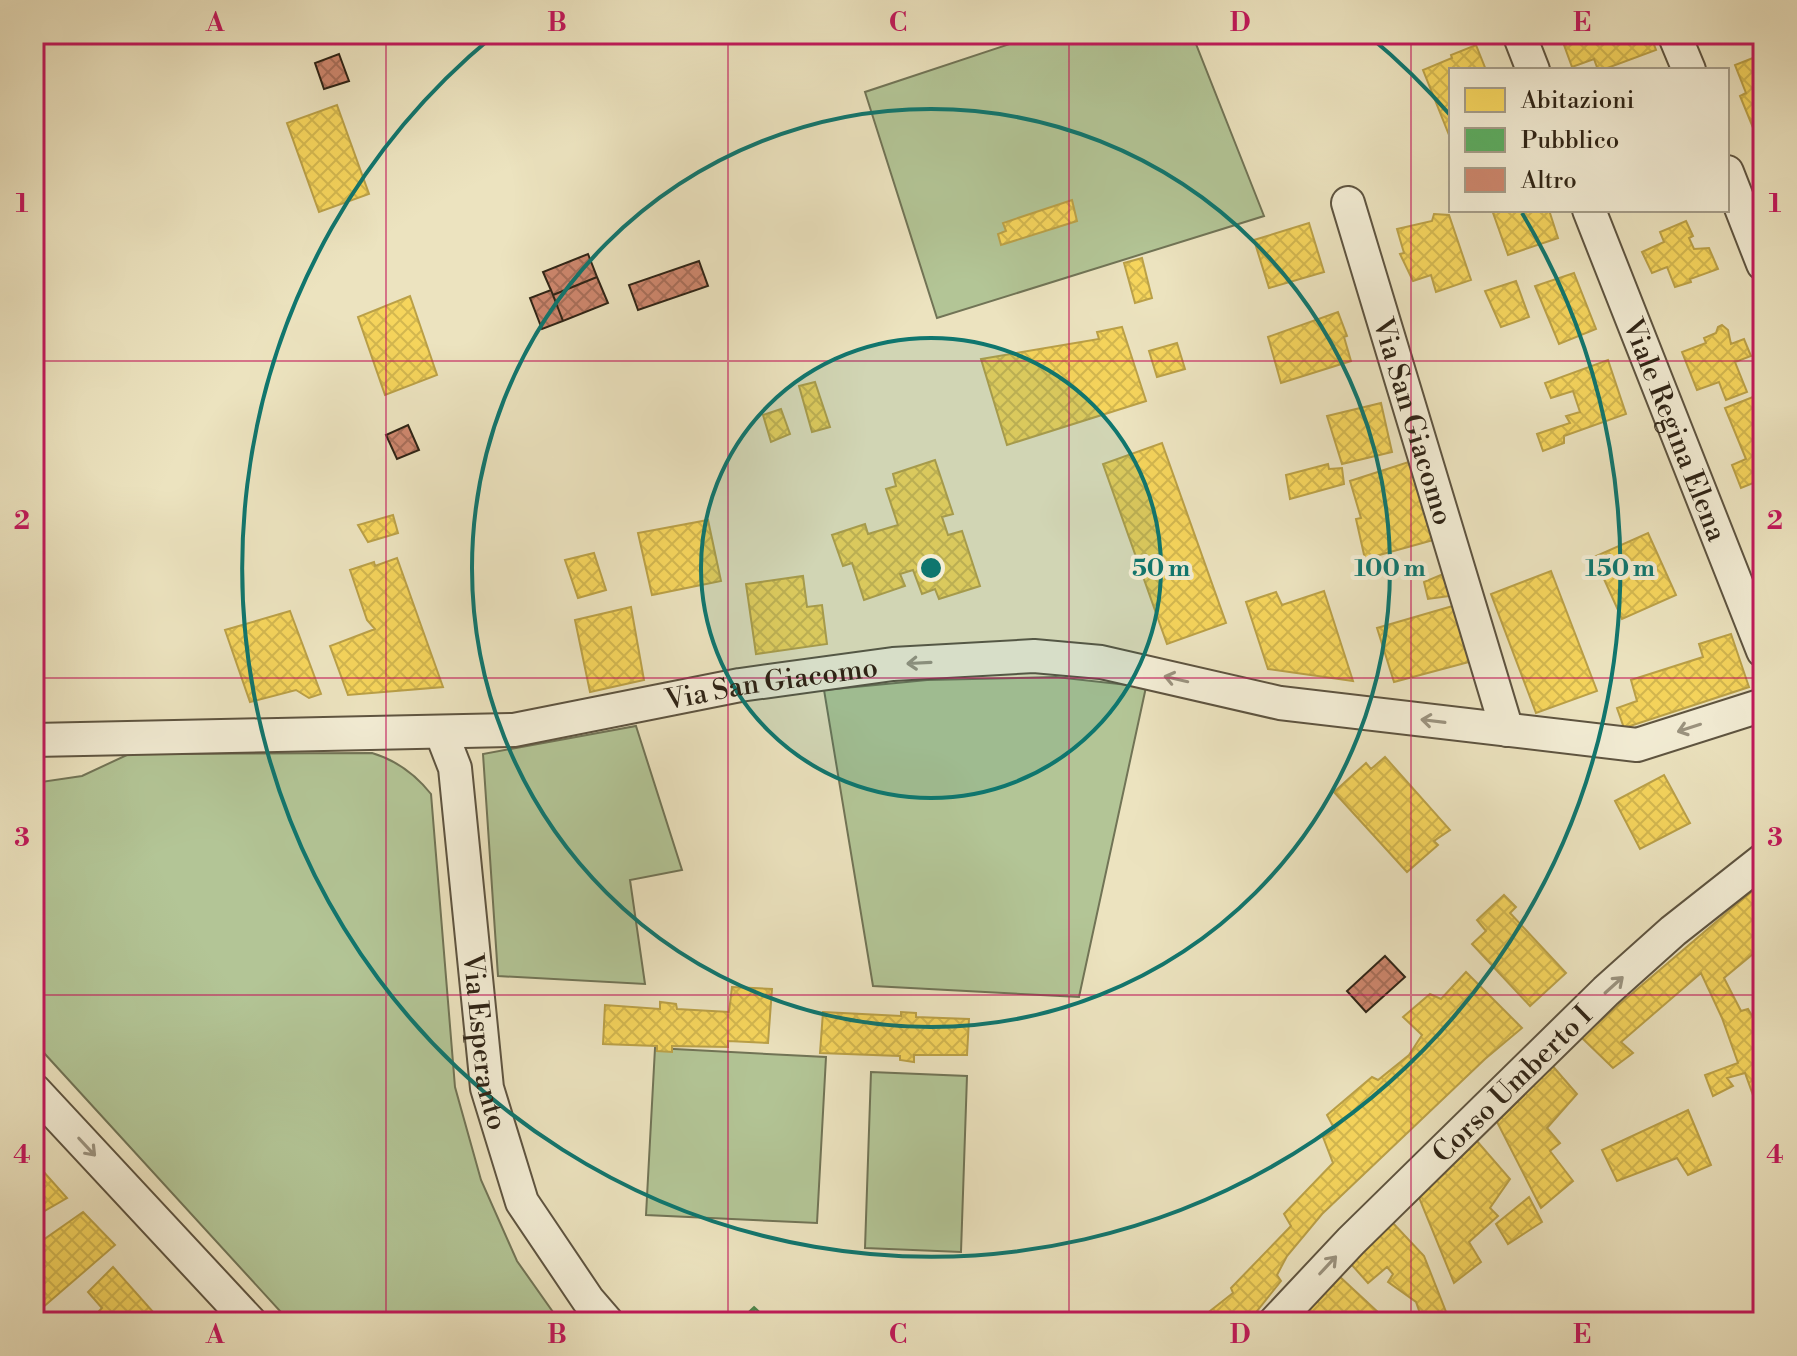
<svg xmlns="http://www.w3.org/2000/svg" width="1797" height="1356" font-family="'Libre Bodoni',serif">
	<defs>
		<pattern id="water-rules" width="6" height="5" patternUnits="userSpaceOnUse" patternTransform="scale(2)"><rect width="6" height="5" fill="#9ebbbd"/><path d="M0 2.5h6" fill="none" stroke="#819899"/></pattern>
		<pattern id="homes-cross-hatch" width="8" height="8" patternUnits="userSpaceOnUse" patternTransform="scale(2)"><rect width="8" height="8" fill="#f6d55c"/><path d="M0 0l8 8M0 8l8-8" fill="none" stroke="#d3b74f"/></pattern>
		<pattern id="public-cross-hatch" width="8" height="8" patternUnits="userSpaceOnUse" patternTransform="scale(2)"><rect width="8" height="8" fill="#5aae61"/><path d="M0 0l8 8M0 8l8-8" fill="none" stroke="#4b8d4f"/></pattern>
		<pattern id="building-cross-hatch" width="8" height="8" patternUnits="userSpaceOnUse" patternTransform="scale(2)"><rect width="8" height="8" fill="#ce876e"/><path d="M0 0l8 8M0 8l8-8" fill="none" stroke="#a86e59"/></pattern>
	</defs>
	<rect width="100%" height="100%" fill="#ece3bf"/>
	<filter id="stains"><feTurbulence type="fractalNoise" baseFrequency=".0025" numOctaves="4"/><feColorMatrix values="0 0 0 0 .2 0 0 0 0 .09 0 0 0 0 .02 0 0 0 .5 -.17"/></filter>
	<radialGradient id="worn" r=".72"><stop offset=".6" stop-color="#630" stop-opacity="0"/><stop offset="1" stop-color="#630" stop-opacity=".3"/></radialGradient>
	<path fill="#b3c596" stroke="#717456" stroke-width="2" d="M1040 34H1192L1264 216 937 318 865 92Z
		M1056 677 1146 687 1079 997 873 986 824 690 927 680Z
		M636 726 682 870 630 880 645 984 498 976 483 754Z
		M372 753C396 760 415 774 431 794L455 1087 481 1180 517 1261 560 1322H290L34 1042V783L82 776 129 754Z
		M655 1048 826 1057 817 1223 646 1215Z
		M871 1072 967 1076 961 1252 865 1248Z"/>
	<path fill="url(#water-rules)" stroke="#727f7a" stroke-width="2" d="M1763 1282V1322L1751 1321Z"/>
	<path fill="url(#homes-cross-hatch)" stroke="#baa047" stroke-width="2" d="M1560 34H1650L1656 50 1602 70H1598L1594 59 1572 67Z
		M1476 45 1486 70H1451L1449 135 1423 70 1452 58 1451 55Z
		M1763 54V138L1758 140 1740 96 1746 93 1735 65Z
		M337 105 369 194 319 212 287 123Z
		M1072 200 1077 221 1001 245 998 234 1006 231 1003 223Z
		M1492 210H1549L1558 238 1508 255Z
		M1434 214 1449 215 1471 280 1436 292 1431 275 1413 281 1400 254 1404 253 1397 229 1432 221Z
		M1686 221 1693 236 1689 238 1694 249 1709 248 1718 269 1690 279 1691 282 1675 287 1667 267 1652 273 1642 252 1664 242 1660 232Z
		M1309 223 1324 272 1269 288 1254 240Z
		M1142 258 1152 298 1135 303 1124 263Z
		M1574 273 1596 329 1559 344 1535 286Z
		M1516 281 1529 317 1501 327 1485 291Z
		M410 296 437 375 385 395 358 317Z
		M1338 312 1347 336 1344 337 1351 361 1281 383 1268 337Z
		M1722 325 1728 330 1731 344 1744 339 1751 356 1735 362 1747 392 1726 400 1719 382 1697 390 1682 352 1706 343 1704 338 1716 333 1718 327Z
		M1122 327 1146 401 1007 445 981 359 1099 339 1097 332Z
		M1177 343 1185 369 1157 377 1149 351Z
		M1608 360 1626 414 1564 436V443L1543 451 1537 434 1570 423 1566 416 1580 412 1573 391 1551 398 1545 383Z
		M815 382 830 427 812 432 799 386Z
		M1763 393V479L1741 488 1732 465 1746 459 1725 408Z
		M1381 403 1392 452 1342 464 1327 416Z
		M781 409 790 434 771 442 763 415Z
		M1162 443 1226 623 1167 644 1103 464Z
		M1418 459 1444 537 1365 559 1356 519 1361 518 1350 481Z
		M935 460 953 514 942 517 948 535 962 531 980 586 939 599 935 589 922 594 913 570 900 574 905 586 864 600 852 563 843 566 832 535 865 524 868 534 898 525 886 489 896 486 893 474Z
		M1328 464 1329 469 1342 468 1344 484 1290 499 1286 475Z
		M393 515 398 533 368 542 358 525Z
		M708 520 721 581 652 595 638 533Z
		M1648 533 1676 595 1622 619 1594 557Z
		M594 553 606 590 578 598 565 560Z
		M397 558 443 687 348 695 330 646 375 629 367 620 350 570 374 562 375 566Z
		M1551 571 1597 691 1536 713 1491 594Z
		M1443 574 1450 596 1428 599 1424 582Z
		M803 576 807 607 822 605 827 644 756 654 746 584Z
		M1324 591 1353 681 1268 669 1246 602 1276 592 1282 605Z
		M1463 603 1480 659 1394 682 1377 628Z
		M631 607 644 680 590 692 575 620Z
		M290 611 321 694 309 698 296 690 250 702 225 630Z
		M1731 634 1749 687 1624 728 1617 708 1637 701 1631 680 1703 657 1699 644Z
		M1385 757 1450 830 1434 841 1438 845 1407 872 1334 792 1366 763 1371 769Z
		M1664 775 1690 823 1640 849 1615 801Z
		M1763 882V960L1757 965 1753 954 1724 978 1741 1011 1748 1009 1763 1034V1107L1758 1109 1745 1073 1727 1078 1733 1086 1713 1096 1705 1075 1738 1063 1722 1018 1701 973 1621 1042 1633 1053 1613 1068 1581 1037Z
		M1504 895 1516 907 1510 913 1566 973 1530 1006 1472 944 1486 931 1477 920Z
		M1466 972 1522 1028 1485 1059 1322 1214 1287 1256 1277 1275 1281 1281 1253 1316 1246 1322H1196L1233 1293 1231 1288 1291 1226 1284 1214 1333 1163 1323 1137 1335 1130 1327 1115 1372 1077 1378 1080 1409 1055 1422 1035 1403 1017 1430 994 1441 999Z
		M732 987 772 989 768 1043 728 1041V1047L672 1046V1052L657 1051V1046L603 1044 605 1005 660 1009V1002L676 1004 677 1009 729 1012Z
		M823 1012 901 1016V1012L916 1013V1017L969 1019 967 1055H914V1062L900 1060V1056L820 1053Z
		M1550 1063 1577 1094 1547 1128 1560 1143 1550 1151 1573 1181 1541 1208 1495 1118Z
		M1688 1110 1711 1165 1688 1175 1677 1158 1617 1181 1602 1150Z
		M1476 1140 1510 1179 1490 1208 1498 1216 1469 1242 1481 1262 1454 1283 1418 1195Z
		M34 1161 67 1198 34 1217Z
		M1529 1197 1542 1222 1508 1244 1496 1224Z
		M83 1212 115 1245 41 1309 34 1302V1242L43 1240Z
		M1391 1221 1424 1256 1450 1322H1423L1416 1302 1388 1282 1393 1274 1387 1267 1368 1283 1351 1264Z
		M113 1267 162 1322H89L102 1308 88 1292Z
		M1339 1276 1379 1313 1382 1322H1316L1304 1309Z"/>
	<path fill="url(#public-cross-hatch)" stroke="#4d854a" stroke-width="2" d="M754 1307 770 1322H738Z"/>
	<path fill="url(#building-cross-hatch)" stroke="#2f2416" stroke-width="2" d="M339 54 349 81 324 89 315 63Z
		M588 254 597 277 553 295 543 272Z
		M699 261 708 286 638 310 629 285Z
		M597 277 608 303 563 321 553 295Z
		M551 290 563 321 542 329 530 298Z
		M408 425 419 450 397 459 386 435Z
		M1385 956 1405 977 1366 1012 1347 991Z"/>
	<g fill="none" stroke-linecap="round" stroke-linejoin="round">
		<defs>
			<g id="minor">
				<path d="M1519 34 1533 70"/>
				<path d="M1674 34 1689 70"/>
				<path d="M1727 172 1763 264"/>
				<path id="s1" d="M1348 203 1507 730"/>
				<path id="s2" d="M1589 210 1763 651"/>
				<path id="s3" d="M441 732 455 768 487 1088 522 1202 588 1300 607 1322"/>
				<path id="s4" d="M34 740 514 730 740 685 893 664 1034 656 1101 662 1280 703 1637 745 1763 705"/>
				<path d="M34 1090 250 1322"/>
				<path id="s5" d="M1275 1322 1351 1241 1606 991 1673 931 1763 860"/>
			</g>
		</defs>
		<use href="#minor" stroke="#5e5440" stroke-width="36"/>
		<use href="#minor" stroke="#f3edd5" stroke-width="32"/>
	</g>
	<defs><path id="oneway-shaft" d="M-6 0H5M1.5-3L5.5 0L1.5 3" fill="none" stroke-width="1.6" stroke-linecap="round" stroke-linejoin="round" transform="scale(2)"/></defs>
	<g stroke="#9b937f">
		<use href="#oneway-shaft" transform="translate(919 663) rotate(177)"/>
		<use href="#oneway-shaft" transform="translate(1176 679) rotate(-167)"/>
		<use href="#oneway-shaft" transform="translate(1433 721) rotate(-173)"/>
		<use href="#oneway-shaft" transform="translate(1689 728) rotate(162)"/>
		<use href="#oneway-shaft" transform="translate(1614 985) rotate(-42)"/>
		<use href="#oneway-shaft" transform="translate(87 1147) rotate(47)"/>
		<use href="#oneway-shaft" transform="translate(1328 1265) rotate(-47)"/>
	</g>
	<path fill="none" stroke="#c2185b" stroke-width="2" stroke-opacity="0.55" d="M386 34V1322M728 34V1322M1069 34V1322M1411 34V1322M34 361H1763M34 678H1763M34 995H1763"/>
	<circle cx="931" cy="568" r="230" fill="#0f766e" fill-opacity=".12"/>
	<g fill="none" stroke="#0f766e" stroke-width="4">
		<circle cx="931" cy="568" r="230"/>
		<circle cx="931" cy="568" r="459"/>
		<path d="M1369 36A689 689 0 0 1 1451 116M1522 213A689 689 0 1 1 493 36"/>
	</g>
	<g text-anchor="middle" stroke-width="8" stroke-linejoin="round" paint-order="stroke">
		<g font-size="28" fill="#2f2416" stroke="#f3edd5">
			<text dy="10" stroke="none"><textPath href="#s1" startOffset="228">Via San Giacomo</textPath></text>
			<text dy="10" stroke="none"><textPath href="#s2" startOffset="236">Viale Regina Elena</textPath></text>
			<text dy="10" stroke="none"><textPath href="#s4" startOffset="742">Via San Giacomo</textPath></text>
			<text dy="10" stroke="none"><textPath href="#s3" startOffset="314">Via Esperanto</textPath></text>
			<text dy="10" stroke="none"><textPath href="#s5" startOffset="336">Corso Umberto I</textPath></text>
		</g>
	</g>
	<circle cx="931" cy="568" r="12" fill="#0f766e" stroke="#f3edd5" stroke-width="4"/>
	<g font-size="24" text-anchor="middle" font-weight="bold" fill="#0f766e" stroke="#f3edd5" stroke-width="8" stroke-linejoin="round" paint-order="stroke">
		<text x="1161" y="576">50 m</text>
		<text x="1390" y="576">100 m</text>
		<text x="1620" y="576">150 m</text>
	</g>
	<rect width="1797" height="1356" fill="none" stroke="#ece3bf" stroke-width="88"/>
	<rect x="1449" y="68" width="280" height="144" fill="#f3edd5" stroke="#a59d89" stroke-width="2"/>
	<rect x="1465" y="88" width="40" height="24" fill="#f6d55c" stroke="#a59d89" stroke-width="2"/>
	<text x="1521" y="108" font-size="24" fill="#2f2416">Abitazioni</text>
	<rect x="1465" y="128" width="40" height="24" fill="#5aae61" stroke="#a59d89" stroke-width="2"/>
	<text x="1521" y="148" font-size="24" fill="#2f2416">Pubblico</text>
	<rect x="1465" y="168" width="40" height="24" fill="#ce876e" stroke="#a59d89" stroke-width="2"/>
	<text x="1521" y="188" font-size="24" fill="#2f2416">Altro</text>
	<rect x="44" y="44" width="1709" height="1268" fill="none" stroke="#c2185b" stroke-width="3"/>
	<g font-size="26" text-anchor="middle" font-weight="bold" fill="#c2185b">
		<text x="215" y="31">A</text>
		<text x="557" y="31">B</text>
		<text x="898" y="31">C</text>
		<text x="1240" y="31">D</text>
		<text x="1582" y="31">E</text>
		<text x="22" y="212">1</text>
		<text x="1775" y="212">1</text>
		<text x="22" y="529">2</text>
		<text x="1775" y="529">2</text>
		<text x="22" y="846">3</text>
		<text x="1775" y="846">3</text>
		<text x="22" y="1163">4</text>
		<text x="1775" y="1163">4</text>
		<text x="215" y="1343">A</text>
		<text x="557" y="1343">B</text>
		<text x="898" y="1343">C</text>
		<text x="1240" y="1343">D</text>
		<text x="1582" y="1343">E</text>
	</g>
	<rect width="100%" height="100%" filter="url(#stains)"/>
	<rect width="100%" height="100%" fill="url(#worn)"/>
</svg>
